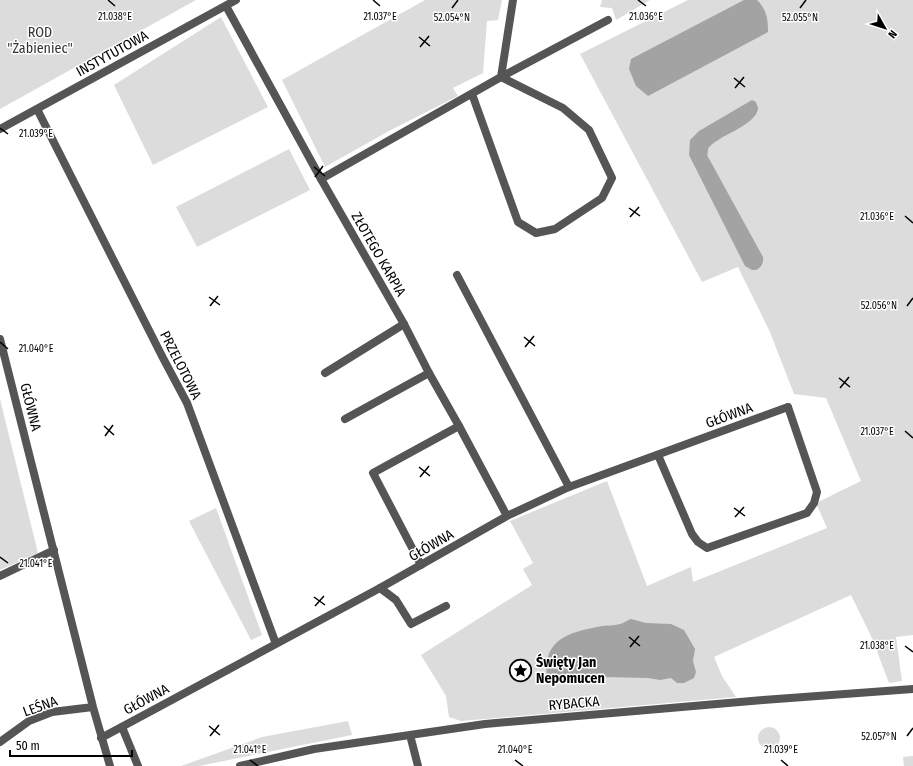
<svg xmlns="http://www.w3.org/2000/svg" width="913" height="766" font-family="'Fira Sans Condensed',sans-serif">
	<rect width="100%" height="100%" fill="#fff"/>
	<path fill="#dcdcdc" d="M0 0H196L0 109Z
		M425 0H502L498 20 487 21 483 73 453 88 458 96 389 131 325 167 282 80Z
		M602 0H650L616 20 612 8 600 7Z
		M688 0H913V635L896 637 902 681 889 683 872 638 851 595 714 657 722 676 736 697 461 721 449 717 446 696 421 655 532 585 523 569 533 563 510 521 607 481 647 586 691 567 693 582 827 528 816 503 861 481 826 398 794 394 770 332 738 267 702 282 580 54Z
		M221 17 268 107 153 165 114 85Z
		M289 149 310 190 197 247 176 207Z
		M0 399 38 553 0 570Z
		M216 508 262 635 251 640 189 521Z
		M348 721 352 735 199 766H181L262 737Z
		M758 738a11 11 0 1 1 22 0a11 11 0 1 1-22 0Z
		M913 756V766H904L903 757Z"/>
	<path fill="#a3a3a3" d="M744 0H757C767 10 768 19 768 32L648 96 636 86 629 69 631 59Z
		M752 100 756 102C756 104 758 106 758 108 757 126 715 136 708 149 708 150 708 154 707 155L763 257C764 263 761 268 756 270H752L745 266 689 155 690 140 699 131Z
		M631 619 646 623 671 624 684 630 695 649 693 661 696 672 694 678 684 683H677L671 678 660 680 648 678 601 677 560 681H553L547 677C542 638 571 632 602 626 608 625 614 626 620 624 624 623 628 620 631 619Z"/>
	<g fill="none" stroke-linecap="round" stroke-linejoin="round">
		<path stroke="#555" stroke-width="8" d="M472 94 518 222 536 233 555 229 602 198 612 178 589 130 563 108 501 77 513 0
			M321 179 501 77 608 20
			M457 275 569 487
			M325 373 404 324
			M345 419 429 373
			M658 455 692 534 698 542 707 548 807 513 814 503 817 492 788 407
			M421 565 373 473 459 426
			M0 576 54 550
			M380 588 396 600 411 624 446 606
			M122 727 138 766"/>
		<path stroke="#555" stroke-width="8" d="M226 6 321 179 404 324 429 373 459 426 507 516
			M37 109 163 358 187 403 276 644
			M0 129 236 0
			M0 339 93 707 110 766
			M410 735 418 766
			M101 738 380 588 507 516 569 487 788 407
			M0 742 29 721 52 712 93 707
			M240 766 314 749 485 724 763 700 913 689"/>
	</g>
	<path fill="none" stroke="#000" stroke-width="1.5" d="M108 0 115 6M373 0 380 6M638 0 646 6M452 8 458 0M800 8 806 0M419 37 430 46M420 47 429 36M734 78 745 87M735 88 744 77M0 128 8 134M314 167 325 176M315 177 323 166M629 208 640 216M905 216 913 223M630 217 639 207M209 297 220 305M210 306 218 296M907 306 913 298M524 337 535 346M0 342 8 349M525 347 534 336M839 378 850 387M840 388 849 377M104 426 114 435M905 431 913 438M105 436 113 425M419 467 430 476M420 477 429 466M734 508 745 516M735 517 744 507M0 557 8 563M314 597 325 605M315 606 324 596M629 637 640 646M905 646 913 652M630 647 639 636M209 726 220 735M210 736 219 725M907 736 913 728M250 760 258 766M515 760 523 766M781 760 788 766"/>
	<defs>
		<symbol id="sight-ring" viewBox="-11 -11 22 22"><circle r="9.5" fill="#fff" stroke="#000" stroke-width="1.5"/><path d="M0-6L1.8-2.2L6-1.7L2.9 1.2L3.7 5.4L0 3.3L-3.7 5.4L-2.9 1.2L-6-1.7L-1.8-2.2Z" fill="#000"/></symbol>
	</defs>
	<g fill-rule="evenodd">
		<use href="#sight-ring" x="508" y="658" width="25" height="25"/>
	</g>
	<g text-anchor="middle" stroke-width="3" stroke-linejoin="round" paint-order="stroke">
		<g font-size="14" fill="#333" stroke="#fff">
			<text x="40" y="37">ROD<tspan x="40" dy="16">"Żabieniec"</tspan></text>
		</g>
		<g font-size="14" fill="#000" stroke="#fff">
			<text transform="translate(112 53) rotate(-29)" y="5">INSTYTUTOWA</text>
			<text transform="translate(379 254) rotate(60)" y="5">ZŁOTEGO KARPIA</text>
			<text transform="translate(181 365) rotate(63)" y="5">PRZELOTOWA</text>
			<text transform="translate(31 407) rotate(76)" y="5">GŁÓWNA</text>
			<text transform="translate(729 415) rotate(-20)" y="5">GŁÓWNA</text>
			<text transform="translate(431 545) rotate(-30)" y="5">GŁÓWNA</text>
			<text transform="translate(146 699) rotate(-28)" y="5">GŁÓWNA</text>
			<text transform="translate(574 703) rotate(-5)" y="5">RYBACKA</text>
			<text transform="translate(40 706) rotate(-20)" y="5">LEŚNA</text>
		</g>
		<g font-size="14" font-weight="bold" fill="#000" stroke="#fff" text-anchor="start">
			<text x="536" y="667">Święty Jan<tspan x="536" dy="16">Nepomucen</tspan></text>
		</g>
	</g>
	<g font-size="10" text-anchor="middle" fill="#000" stroke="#fff" stroke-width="3" stroke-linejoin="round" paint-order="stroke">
		<text x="115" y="20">21.038°E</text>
		<text x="380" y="20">21.037°E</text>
		<text x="646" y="20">21.036°E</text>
		<text x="800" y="21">52.055°N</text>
		<text x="452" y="21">52.054°N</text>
		<text x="36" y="137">21.039°E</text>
		<text x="877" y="220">21.036°E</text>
		<text x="879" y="309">52.056°N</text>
		<text x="36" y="352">21.040°E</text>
		<text x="877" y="435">21.037°E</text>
		<text x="36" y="567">21.041°E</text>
		<text x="877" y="649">21.038°E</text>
		<text x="879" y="740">52.057°N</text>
		<text x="250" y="753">21.041°E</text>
		<text x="515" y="753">21.040°E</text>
		<text x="781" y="753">21.039°E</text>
	</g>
	<g transform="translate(885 28) rotate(129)" stroke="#ffffff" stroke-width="3" paint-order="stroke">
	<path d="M0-3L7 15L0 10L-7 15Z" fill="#000000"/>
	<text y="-6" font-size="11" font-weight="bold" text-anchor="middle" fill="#000000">N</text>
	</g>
	<path d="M10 750v6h122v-6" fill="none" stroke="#000000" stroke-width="2"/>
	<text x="16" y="750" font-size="12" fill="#000000" stroke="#ffffff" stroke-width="3" paint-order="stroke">50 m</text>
</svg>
